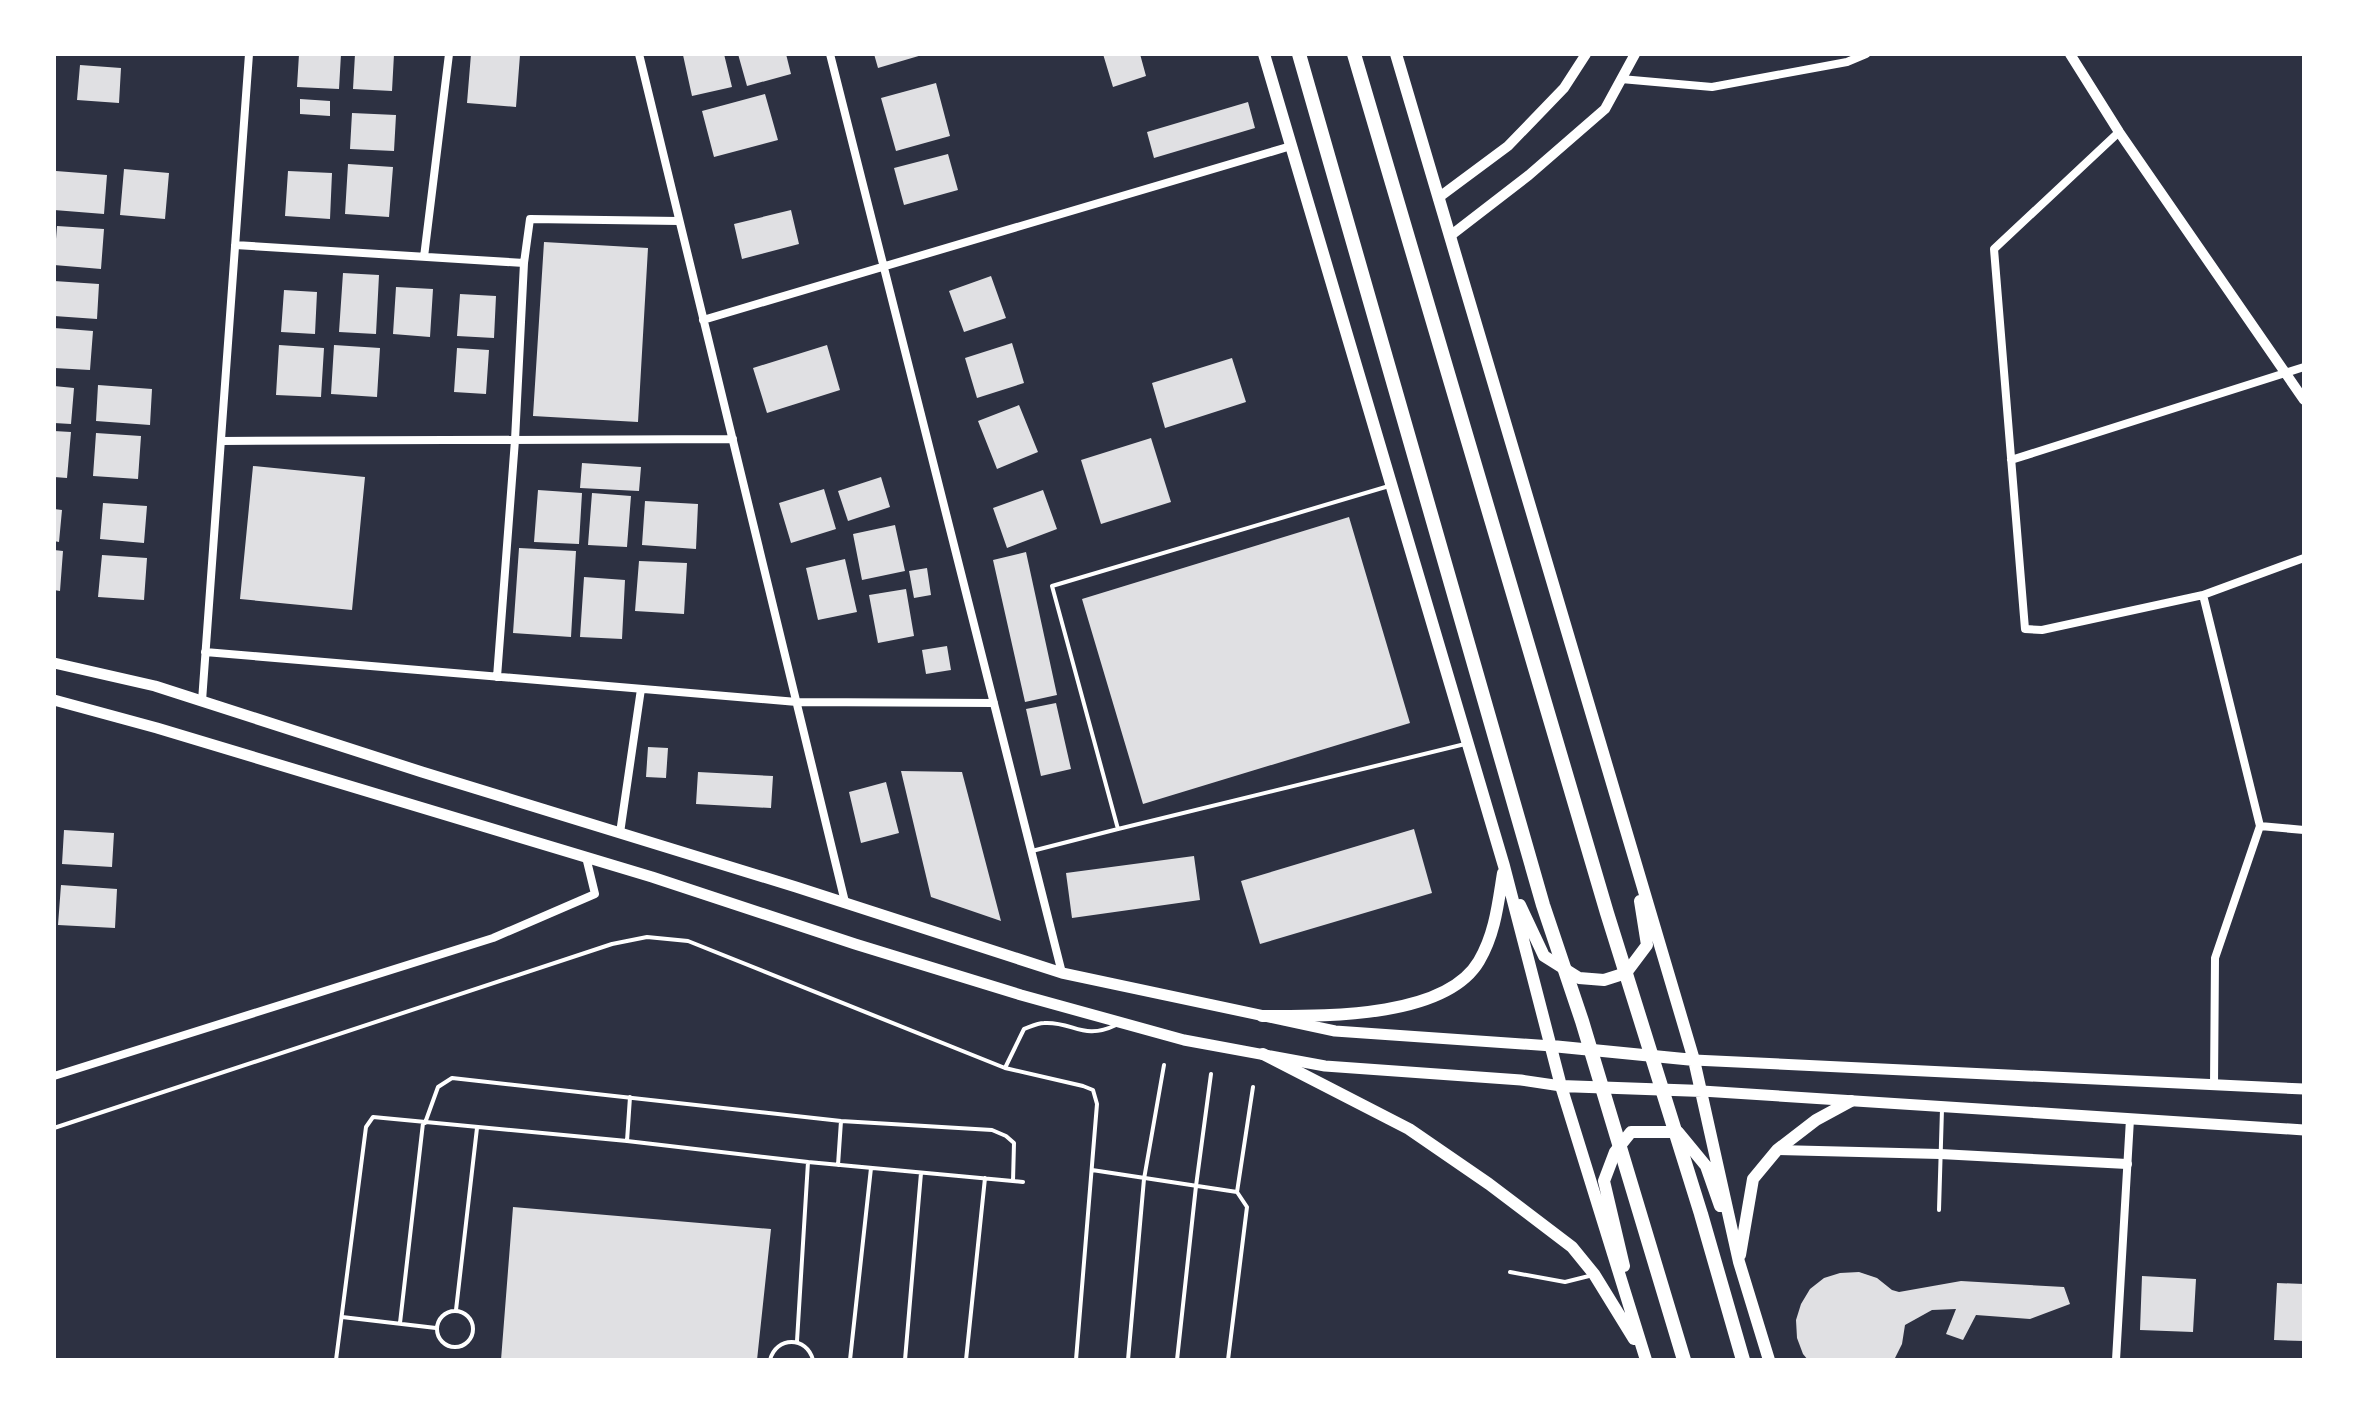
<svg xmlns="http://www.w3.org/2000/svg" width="2358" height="1414" font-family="Karla,sans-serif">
	<rect width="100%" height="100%" fill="#2d3142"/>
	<path fill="#e0e0e3" d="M299 54H341L339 89 297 87Z
		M355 54H394L392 91 353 89Z
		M471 54 520 55 516 107 467 103Z
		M687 54H724L732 87 692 96 683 55Z
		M738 54H786L791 74 747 86Z
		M874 54H922V55L878 68Z
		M1103 54H1140L1146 76 1113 87Z
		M80 65 121 68 119 103 77 100Z
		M936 83 950 136 896 151 881 98Z
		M765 94 778 140 714 157 702 111Z
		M300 99 330 101V116L300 114Z
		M1248 102 1255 128 1154 158 1147 132Z
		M352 113 396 115 394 151 350 149Z
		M948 154 958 190 904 205 894 168Z
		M348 164 393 167 389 217 345 214Z
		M124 169 169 173 165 219 120 215Z
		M56 171 107 175 104 214 54 210Z
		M288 171 332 173 330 219 285 216Z
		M791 210 799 244 742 259 734 224Z
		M57 226 104 229 101 269 54 265Z
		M544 242 648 248 638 422 533 416Z
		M343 273 379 275 376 334 339 332Z
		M991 276 1006 318 964 332 949 291Z
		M54 281 99 284 97 319 54 316Z
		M396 287 433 289 430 337 393 334Z
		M284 290 317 292 315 334 281 332Z
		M460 294 496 296 494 338 457 336Z
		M54 328 93 331 90 370 54 368Z
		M1012 343 1024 383 977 398 965 358Z
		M279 345 324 348 321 397 276 395Z
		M334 345 380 348 377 397 331 394Z
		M827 345 840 390 767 413 753 368Z
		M457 348 489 350 486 394 454 392Z
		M1232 358 1246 402 1165 428 1152 383Z
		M98 385 152 389 150 425 96 421Z
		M54 386 74 388 71 424 54 423Z
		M1019 405 1038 452 997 469 978 421Z
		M54 431 71 432 67 478 54 477Z
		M96 433 141 436 138 479 93 476Z
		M1151 438 1171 502 1101 524 1081 460Z
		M582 463 641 467 639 491 580 488Z
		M253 466 365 477 352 610 240 599Z
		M881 477 890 507 848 521 838 491Z
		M824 489 836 529 791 543 779 503Z
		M538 490 582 493 579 544 534 542Z
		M1043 490 1057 529 1007 548 993 508Z
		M592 493 631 496 627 547 588 545Z
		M645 501 698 504 696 549 642 545Z
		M103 503 147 506 144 543 100 539Z
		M54 509 62 510 59 542 54 541Z
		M1349 517 1410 723 1143 804 1082 599Z
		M895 525 905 571 862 580 853 534Z
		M519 548 576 551 571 637 513 633Z
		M54 550 63 551 60 591 54 590Z
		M1026 552 1057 695 1025 702 993 560Z
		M102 555 147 558 144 600 98 597Z
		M845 559 857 612 818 620 806 568Z
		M639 561 687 563 684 614 635 611Z
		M927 568 931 595 914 598 909 571Z
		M584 577 625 580 622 639 580 637Z
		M906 589 914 636 878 643 869 595Z
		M947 646 951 670 926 674 922 650Z
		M1056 703 1071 769 1041 776 1026 709Z
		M648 747 668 748 666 778 646 777Z
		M901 771 962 772 1001 921 931 897Z
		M698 772 773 776 771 808 696 804Z
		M886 782 899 833 861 843 849 792Z
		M1414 829 1432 893 1260 944 1241 881Z
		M64 830 114 833 112 867 62 864Z
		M1194 856 1200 900 1072 918 1066 873Z
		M61 885 117 889 115 928 58 925Z
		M513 1207 771 1229 757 1360H501Z
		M1859 1272 1877 1278 1892 1290 1899 1292 1961 1281 2064 1287 2070 1304 2030 1319 1976 1315 1963 1340 1946 1334 1956 1309 1932 1310 1905 1325 1902 1344 1894 1360H1808L1803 1354 1797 1338 1796 1320 1801 1304 1810 1289 1824 1278 1840 1273Z
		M2142 1276 2196 1279 2193 1332 2140 1330Z
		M2277 1283 2304 1284V1341L2274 1340Z"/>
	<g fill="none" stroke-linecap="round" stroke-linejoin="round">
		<path stroke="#fff" stroke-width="4" d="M1389 486 1052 586 1118 829 1465 744
			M1032 851 1118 829
			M425 1123 438 1087 452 1078 841 1121 992 1130 1006 1136 1014 1143 1013 1181
			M54 1128 612 944 647 937 688 941 1005 1068
			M627 1141 630 1097
			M808 1162 1023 1182
			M838 1165 841 1121
			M1092 1170 1237 1192 1247 1207 1228 1360
			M1237 1192 1253 1087
			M1939 1210 1942 1109
			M1510 1272 1565 1282 1593 1275
			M456 1310 477 1128
			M437 1329a18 18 0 1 1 36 0a18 18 0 1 1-36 0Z
			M342 1317 436 1328
			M400 1323 423 1123
			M336 1360 366 1127 373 1117 627 1141 808 1162 797 1341
			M770 1360C776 1336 807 1336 813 1360
			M850 1360 871 1168
			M905 1360 921 1173
			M966 1360 985 1178
			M1076 1360 1097 1104 1093 1090 1083 1086 1005 1068 1024 1029C1030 1027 1037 1023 1044 1023 1073 1021 1083 1041 1116 1025
			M1128 1360 1144 1179 1164 1065
			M1177 1360 1196 1186 1211 1074"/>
		<path stroke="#fff" stroke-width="8" d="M639 54 845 902
			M830 54 1062 973
			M1621 79 1712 87 1847 62 1866 54
			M2119 132 1994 249 2025 629 2042 630 2203 595 2304 558
			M235 245 524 263
			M424 257 449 54
			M703 320 1291 146
			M221 441 733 439
			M2011 460 2304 367
			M2203 595 2260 826 2215 958 2214 1085
			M205 652 797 702 994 703
			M497 677 515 440 524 263 530 219 679 221
			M202 701 249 54
			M2260 826 2304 830
			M620 833 641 689
			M54 1076 493 938 595 894 586 857
			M2116 1360 2130 1119"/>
		<path stroke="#fff" stroke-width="10" d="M2070 54 2119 132 2304 400
			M1438 198 1508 146 1564 88 1586 54
			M1450 236 1529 175 1605 109 1635 54
			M1777 1150 1940 1154 2127 1164"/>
		<path stroke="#fff" stroke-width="11" d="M54 663 155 686 422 772 796 887 1062 973 1335 1031 1552 1046
			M54 700 157 728 652 877 855 944 1021 995 1184 1040 1325 1066 1521 1080 1561 1086
			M1694 1060 2304 1089
			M1702 1091 2304 1130"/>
		<path stroke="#fff" stroke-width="12" d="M1264 54 1504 866 1561 1086 1646 1360
			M1396 54 1694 1060 1739 1262 1769 1360
			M1520 905 1544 956 1579 978 1604 980 1626 973 1647 945 1640 901
			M1262 1016C1321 1016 1445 1019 1479 961 1495 934 1498 904 1503 873
			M1552 1046 1694 1060
			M1263 1054 1409 1129 1489 1184 1572 1247 1594 1274 1634 1339
			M1561 1086 1702 1091
			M1740 1255 1753 1179 1777 1150 1816 1120 1851 1101
			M1624 1266 1604 1181 1615 1152 1631 1132H1678L1706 1166 1720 1206"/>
		<path stroke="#fff" stroke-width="14" d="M1299 54 1543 905 1582 1021 1684 1360
			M1354 54 1607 913 1701 1214 1743 1360"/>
	</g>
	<rect width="2358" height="1414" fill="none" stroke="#ffffff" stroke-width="112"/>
</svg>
